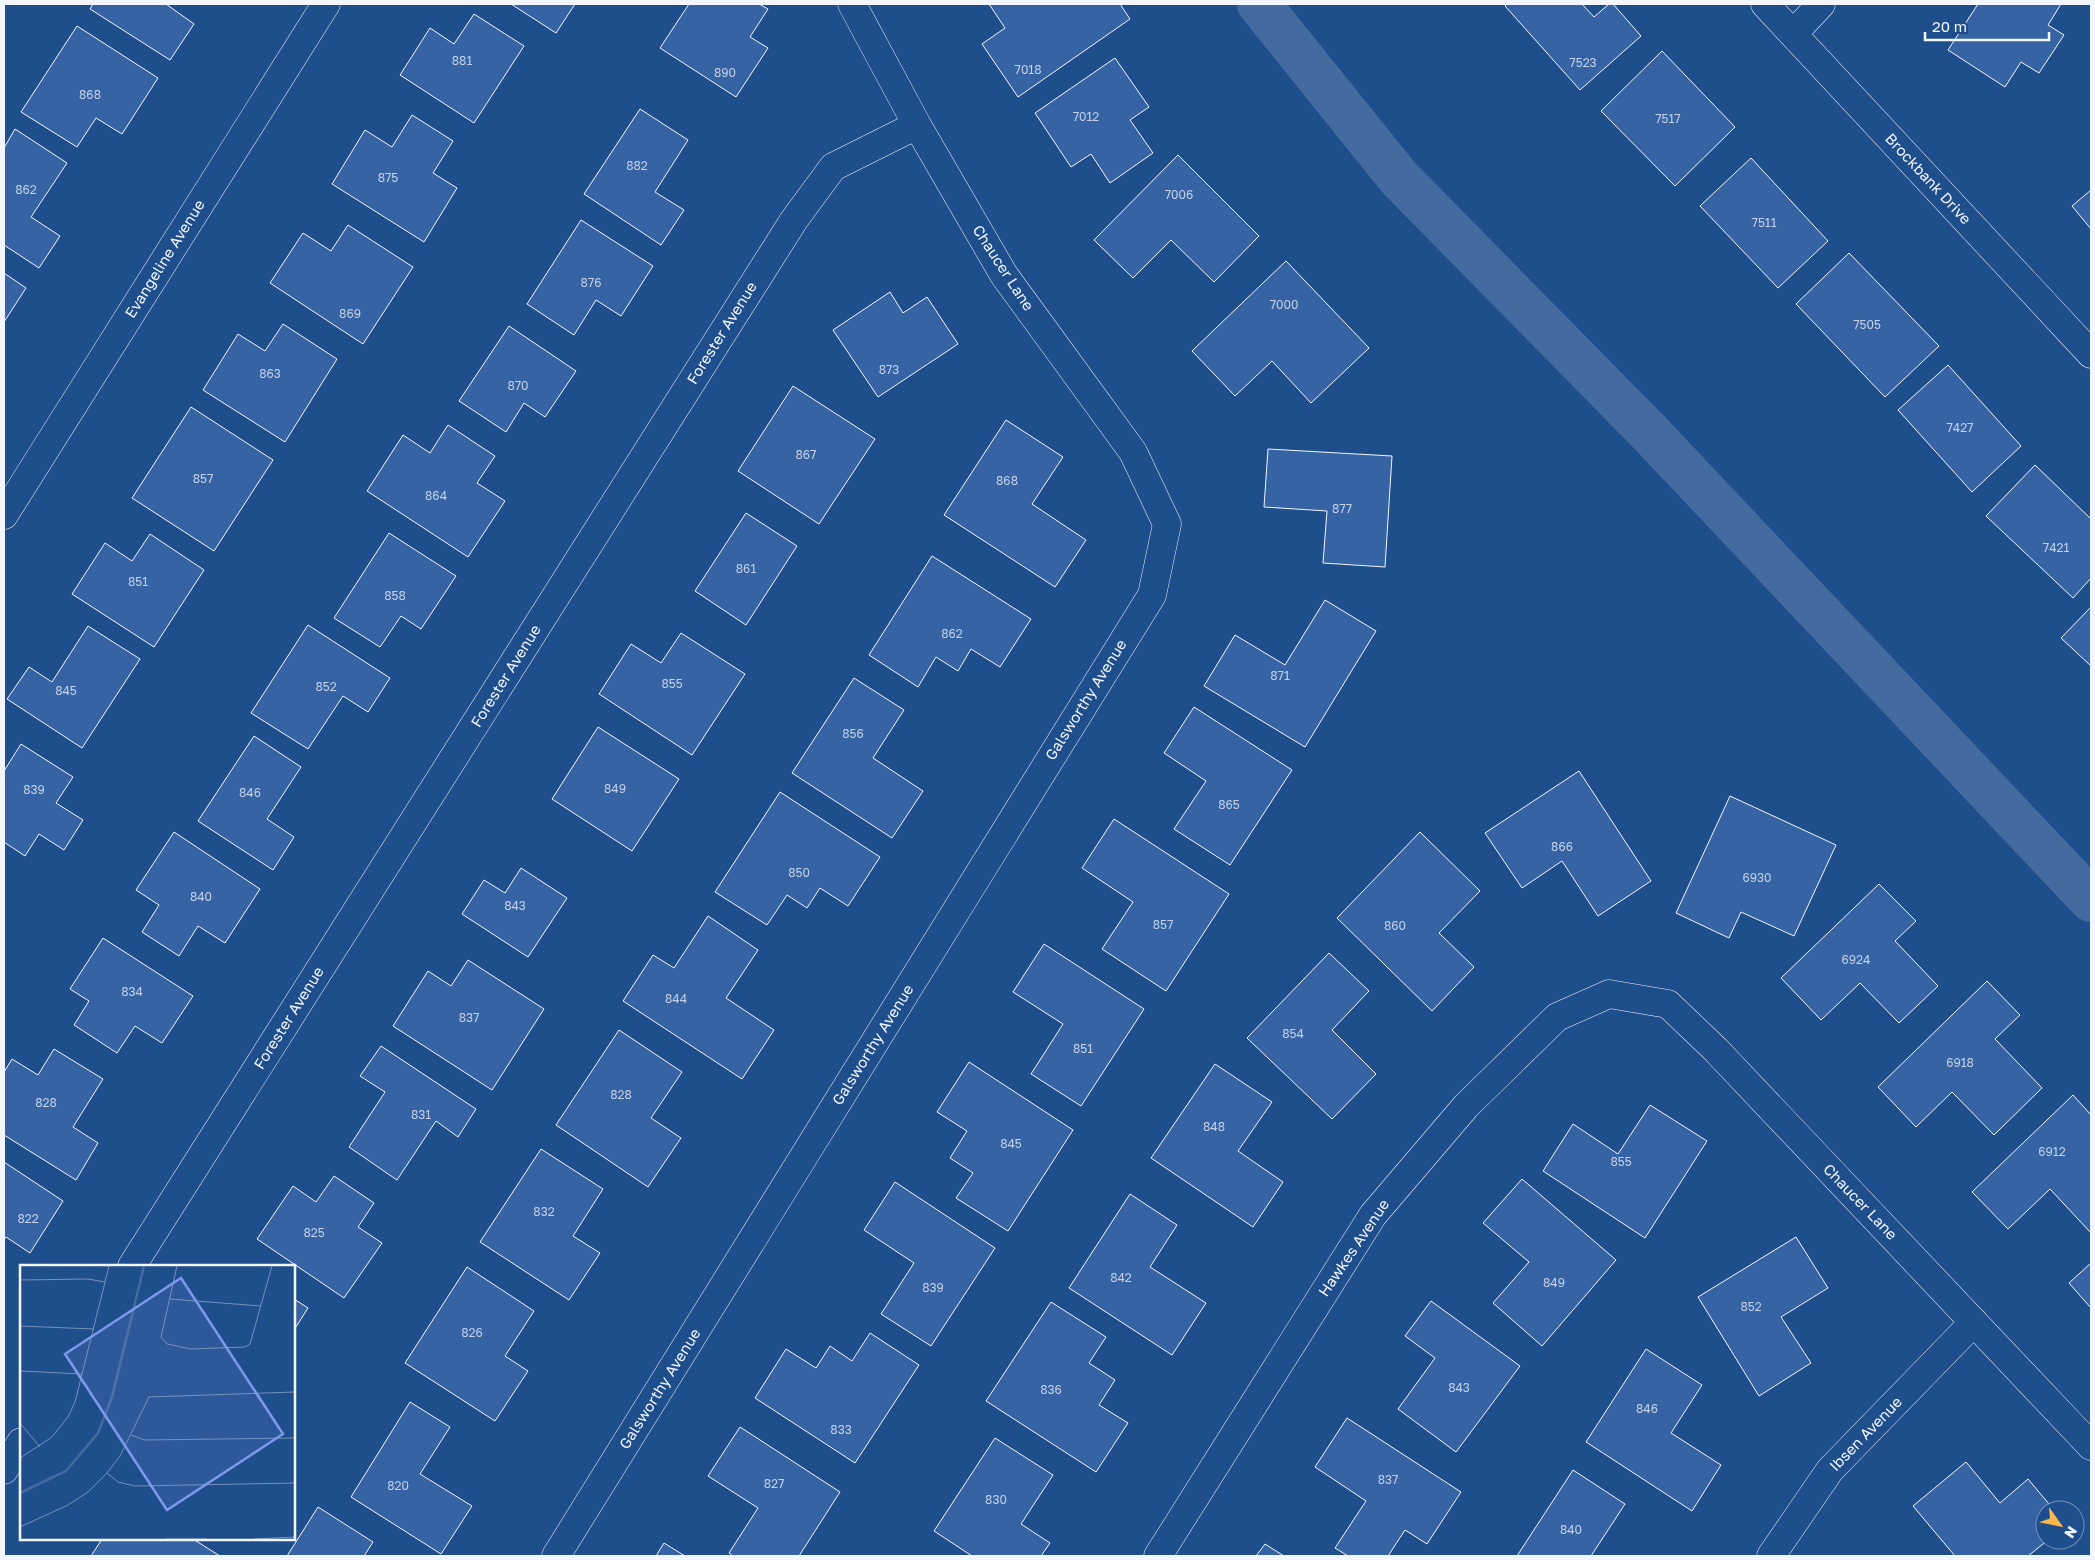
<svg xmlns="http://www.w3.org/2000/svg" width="2095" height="1560" font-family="'Golos Text',sans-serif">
	<rect width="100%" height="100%" fill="#1f4e8c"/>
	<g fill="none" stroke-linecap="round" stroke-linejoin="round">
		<path stroke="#446ba0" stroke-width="44" d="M1259 4 1399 178 1647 430 2091 900"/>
	</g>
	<path fill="#3563a3" stroke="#f2f6ff" d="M93 4H166L194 24 170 60 90 9Z
		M511 4H575L556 33Z
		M689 4H759L768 9 750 37 768 48 736 97 660 48Z
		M989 4H1120L1130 19 1018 97 982 44 1005 28Z
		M1507 4H1582L1594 17 1609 4H1613L1641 36 1580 90 1505 6Z
		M1978 4H2061L2048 25 2064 35 2039 73 2021 62 2005 87 1948 50Z
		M474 14 524 46 474 123 400 75 430 28 454 44Z
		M77 26 158 78 122 134 96 118 77 147 21 112Z
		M1662 51 1735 127 1675 186 1601 111Z
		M1115 58 1149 107 1130 120 1153 153 1110 183 1091 154 1071 167 1035 113Z
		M640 109 688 140 655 192 684 210 661 245 584 194Z
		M412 115 453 141 433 173 457 188 424 242 332 184 365 130 392 147Z
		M15 129 67 163 31 217 60 236 39 268 4 245V148Z
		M1178 155 1259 236 1214 282 1171 240 1133 278 1094 240Z
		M1751 158 1828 241 1778 288 1700 206Z
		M2091 190V229L2072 206Z
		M581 220 653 266 621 316 596 300 574 335 527 304Z
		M348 225 413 267 363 344 270 283 303 233 331 251Z
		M1849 253 1939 346 1885 397 1796 304Z
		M1286 261 1369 348 1311 403 1272 361 1235 396 1192 351Z
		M4 273 26 288 4 322Z
		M890 292 903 313 927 297 958 344 878 397 833 330Z
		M283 324 337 359 285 442 203 390 238 334 265 351Z
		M509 326 576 371 545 417 524 403 506 432 459 401Z
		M1948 365 2021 446 1972 492 1898 410Z
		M793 386 875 439 819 524 738 471Z
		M191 407 273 460 214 551 132 498Z
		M1006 420 1063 457 1032 504 1086 540 1055 587 944 515Z
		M448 425 495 456 477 483 505 501 468 557 367 491 403 435 430 453Z
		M1268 449 1392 456 1385 567 1323 563 1327 511 1264 507Z
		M2035 465 2091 519V578L2073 598 1986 516Z
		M746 513 797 546 746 625 695 591Z
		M389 533 456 576 421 629 401 616 380 647 334 618Z
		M150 534 204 570 154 647 72 594 105 543 132 561Z
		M932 556 1031 619 1000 667 971 649 958 671 936 657 918 687 869 655Z
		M1325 600 1376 631 1305 747 1204 686 1235 635 1285 665Z
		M2091 607V666L2061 638Z
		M308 625 390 678 368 712 343 696 308 749 251 713Z
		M88 626 140 659 82 748 7 699 29 667 52 682Z
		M681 633 745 674 692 755 599 694 631 644 661 663Z
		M854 678 904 710 873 758 923 791 892 838 792 773Z
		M1194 707 1292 770 1230 865 1174 829 1206 781 1164 753Z
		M598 727 679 779 632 851 552 799Z
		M254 736 301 767 267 819 294 837 273 870 198 821Z
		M21 744 73 777 56 803 83 820 64 850 39 834 25 856 4 842V771Z
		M1579 771 1651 881 1598 916 1562 861 1522 888 1485 833Z
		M780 792 880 857 848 906 820 888 807 908 787 895 767 925 715 892Z
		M1730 796 1836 845 1794 936 1741 912 1729 938 1676 913Z
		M1114 819 1229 894 1166 991 1102 949 1133 902 1082 868Z
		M174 832 260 889 225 943 198 926 179 956 142 932 159 905 136 890Z
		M1420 832 1480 891 1439 933 1474 967 1432 1011 1337 918Z
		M521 868 567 898 528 957 462 914 484 880 505 893Z
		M1879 884 1916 921 1895 941 1938 986 1899 1023 1860 983 1821 1020 1781 978Z
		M708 916 758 950 726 998 774 1030 742 1079 623 1001 653 955 674 968Z
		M103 938 193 996 162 1043 135 1026 117 1053 74 1025 89 1001 70 989Z
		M1044 944 1144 1009 1081 1106 1031 1074 1063 1024 1013 992Z
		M1329 953 1369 991 1332 1030 1376 1074 1332 1119 1247 1038Z
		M468 960 544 1009 492 1090 393 1026 428 971 451 986Z
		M1987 981 2020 1015 1995 1039 2042 1088 1994 1135 1952 1092 1916 1127 1878 1087Z
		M619 1030 682 1072 651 1118 681 1138 648 1187 556 1125Z
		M381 1046 476 1109 458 1137 436 1121 397 1180 349 1147 385 1092 360 1076Z
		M54 1049 103 1079 73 1127 98 1143 76 1180 4 1135V1072L12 1059 38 1075Z
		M969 1062 1073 1130 1008 1231 956 1198 973 1173 950 1158 967 1131 937 1112Z
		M1215 1064 1272 1102 1238 1151 1283 1182 1253 1227 1151 1158Z
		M2073 1095 2091 1115V1233L2050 1189 2008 1229 1972 1192Z
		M1650 1105 1707 1141 1645 1238 1543 1171 1573 1124 1618 1154Z
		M541 1149 603 1189 573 1236 600 1253 569 1300 480 1242Z
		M4 1162 63 1201 30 1253 6 1237 4 1240Z
		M334 1176 374 1203 358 1227 382 1243 344 1298 257 1239 293 1186 316 1202Z
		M1522 1179 1616 1260 1542 1346 1493 1303 1529 1262 1483 1223Z
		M895 1182 995 1248 931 1346 881 1314 914 1263 864 1230Z
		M1130 1194 1177 1225 1150 1267 1206 1303 1172 1355 1069 1288Z
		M1796 1237 1828 1288 1781 1317 1811 1363 1759 1396 1698 1297Z
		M2091 1263V1308L2069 1283Z
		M467 1267 534 1311 505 1356 528 1371 495 1421 405 1363Z
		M294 1299 308 1308 294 1330Z
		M1431 1301 1520 1366 1456 1452 1398 1409 1435 1358 1405 1336Z
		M1051 1302 1106 1337 1089 1363 1115 1380 1099 1405 1128 1423 1096 1472 986 1401Z
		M870 1333 919 1365 855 1463 755 1398 786 1349 816 1368 830 1346 852 1361Z
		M1646 1349 1702 1385 1671 1433 1721 1465 1692 1511 1586 1442Z
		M410 1402 450 1427 420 1474 472 1506 441 1554 351 1497Z
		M1347 1418 1461 1492 1427 1544 1405 1530 1388 1556H1348L1335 1548 1366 1501 1315 1467Z
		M740 1427 840 1492 799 1556H733L729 1553 758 1508 708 1476Z
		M995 1438 1053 1475 1021 1524 1050 1543 1041 1556H972L934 1531Z
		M1966 1462 2000 1503 2028 1479 2054 1510H2045V1540H2048L2028 1556H1955L1913 1506Z
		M1573 1470 1625 1504 1591 1556H1517Z
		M318 1507 373 1542 364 1556H287Z
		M102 1539H193L220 1556H91Z
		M664 1543 685 1556H656Z
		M1265 1544 1284 1556H1256Z"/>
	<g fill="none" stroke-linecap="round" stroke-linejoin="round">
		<defs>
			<path id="minor" d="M1765 4 2091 354
				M1793 34 1821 4
				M4 515 326 4
				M132 1266 794 220 833 167 917 125
				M4 1470 21 1442
				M556 1556 1152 595 1167 524 1133 452 1004 275 917 125 852 4
				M1158 1556 1373 1215 1466 1106 1557 1017 1609 994 1668 1004 1716 1050 2091 1446
				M1771 1556 1830 1470 1974 1322"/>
		</defs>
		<use href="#minor" stroke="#f2f6ff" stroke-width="29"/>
		<use href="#minor" stroke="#1f4e8c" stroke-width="28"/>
	</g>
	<g text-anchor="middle" stroke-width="4" stroke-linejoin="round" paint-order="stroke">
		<g font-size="12" fill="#c3d1e8">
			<text x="462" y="65">881</text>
			<text x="1583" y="67">7523</text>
			<text x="1028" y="74">7018</text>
			<text x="725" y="77">890</text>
			<text x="90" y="99">868</text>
			<text x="1086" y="121">7012</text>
			<text x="1668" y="123">7517</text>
			<text x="637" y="170">882</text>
			<text x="388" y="182">875</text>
			<text x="26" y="194">862</text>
			<text x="1179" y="199">7006</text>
			<text x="1764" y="227">7511</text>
			<text x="591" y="287">876</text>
			<text x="1284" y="309">7000</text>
			<text x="350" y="318">869</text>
			<text x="1867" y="329">7505</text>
			<text x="889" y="374">873</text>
			<text x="270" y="378">863</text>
			<text x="518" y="390">870</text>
			<text x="1960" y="432">7427</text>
			<text x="806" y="459">867</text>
			<text x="203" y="483">857</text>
			<text x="1007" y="485">868</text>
			<text x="436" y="500">864</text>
			<text x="1342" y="513">877</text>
			<text x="2056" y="552">7421</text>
			<text x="746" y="573">861</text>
			<text x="138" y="586">851</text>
			<text x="395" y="600">858</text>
			<text x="952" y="638">862</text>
			<text x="1280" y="680">871</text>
			<text x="672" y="688">855</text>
			<text x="326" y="691">852</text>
			<text x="66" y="695">845</text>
			<text x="853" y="738">856</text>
			<text x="615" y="793">849</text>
			<text x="34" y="794">839</text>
			<text x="250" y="797">846</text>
			<text x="1229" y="809">865</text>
			<text x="1562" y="851">866</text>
			<text x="799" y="877">850</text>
			<text x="1757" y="882">6930</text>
			<text x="201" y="901">840</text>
			<text x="515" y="910">843</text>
			<text x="1163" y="929">857</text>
			<text x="1395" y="930">860</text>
			<text x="1856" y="964">6924</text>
			<text x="132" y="996">834</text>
			<text x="676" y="1003">844</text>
			<text x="469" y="1022">837</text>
			<text x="1293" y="1038">854</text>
			<text x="1083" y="1053">851</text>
			<text x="1960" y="1067">6918</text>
			<text x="621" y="1099">828</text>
			<text x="46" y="1107">828</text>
			<text x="421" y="1119">831</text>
			<text x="1214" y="1131">848</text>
			<text x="1011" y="1148">845</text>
			<text x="2052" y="1156">6912</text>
			<text x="1621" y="1166">855</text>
			<text x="544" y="1216">832</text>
			<text x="28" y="1223">822</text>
			<text x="314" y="1237">825</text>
			<text x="1121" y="1282">842</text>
			<text x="1554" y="1287">849</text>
			<text x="933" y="1292">839</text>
			<text x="1751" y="1311">852</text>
			<text x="472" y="1337">826</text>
			<text x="1459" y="1392">843</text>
			<text x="1051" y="1394">836</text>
			<text x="1647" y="1413">846</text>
			<text x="841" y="1434">833</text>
			<text x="1388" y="1484">837</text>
			<text x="774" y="1488">827</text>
			<text x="398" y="1490">820</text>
			<text x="996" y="1504">830</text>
			<text x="1571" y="1534">840</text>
		</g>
		<g font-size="15" fill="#f2f6ff" stroke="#1f4e8c">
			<text transform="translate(1928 179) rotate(47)" y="5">Brockbank Drive</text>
			<text transform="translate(165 259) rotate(-58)" y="5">Evangeline Avenue</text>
			<text transform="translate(1003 268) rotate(57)" y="5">Chaucer Lane</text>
			<text transform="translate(722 333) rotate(-58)" y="5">Forester Avenue</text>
			<text transform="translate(506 676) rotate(-58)" y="5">Forester Avenue</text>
			<text transform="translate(1086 700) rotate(-58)" y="5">Galsworthy Avenue</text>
			<text transform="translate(289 1018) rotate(-58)" y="5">Forester Avenue</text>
			<text transform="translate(873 1045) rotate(-58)" y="5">Galsworthy Avenue</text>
			<text transform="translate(1860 1202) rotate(46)" y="5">Chaucer Lane</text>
			<text transform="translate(1354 1248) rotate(-56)" y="5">Hawkes Avenue</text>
			<text transform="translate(660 1389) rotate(-58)" y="5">Galsworthy Avenue</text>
			<text transform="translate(1866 1434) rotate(-46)" y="5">Ibsen Avenue</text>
		</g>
	</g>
	<g transform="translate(20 1265)">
		<rect width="275" height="275" fill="#1f4e8c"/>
		<path fill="none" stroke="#446ba0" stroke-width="2.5" d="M0 228 46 206 78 168 92 132 124 1"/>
		<path fill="none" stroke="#7391ba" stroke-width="1" d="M157 1 141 72 147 79 171 84 225 82 230 79 252 1M0 15 68 14 85 17M150 34 241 41M0 61 74 64M275 94V126M0 106 62 109M0 158 20 182M111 170 125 175 275 173M0 193 32 172 48 152 55 137 89 1M87 208 98 217 115 221 275 218M0 262 48 240 68 227 87 208 100 191 129 132 275 127M146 274H187M234 274 275 272"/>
		<path fill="#7d9aea" fill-opacity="0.15" stroke="#7d9aea" stroke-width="2.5" d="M161 13 263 169 147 245 45 89Z"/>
		<rect width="275" height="275" fill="none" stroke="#f2f6ff" stroke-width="2.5"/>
	</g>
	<rect width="2095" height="1560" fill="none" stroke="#f2f6ff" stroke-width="10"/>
	<g transform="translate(2060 1525) rotate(123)"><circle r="24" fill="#1f4e8c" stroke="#7391ba"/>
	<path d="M0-4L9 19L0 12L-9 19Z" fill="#ffb74d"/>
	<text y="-8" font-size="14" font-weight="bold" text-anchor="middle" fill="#f2f6ff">N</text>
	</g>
	<path d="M1925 32v8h124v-8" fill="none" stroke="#f2f6ff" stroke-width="2.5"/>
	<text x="1932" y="32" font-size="15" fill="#f2f6ff" stroke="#1f4e8c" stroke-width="4" paint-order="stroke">20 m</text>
</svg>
